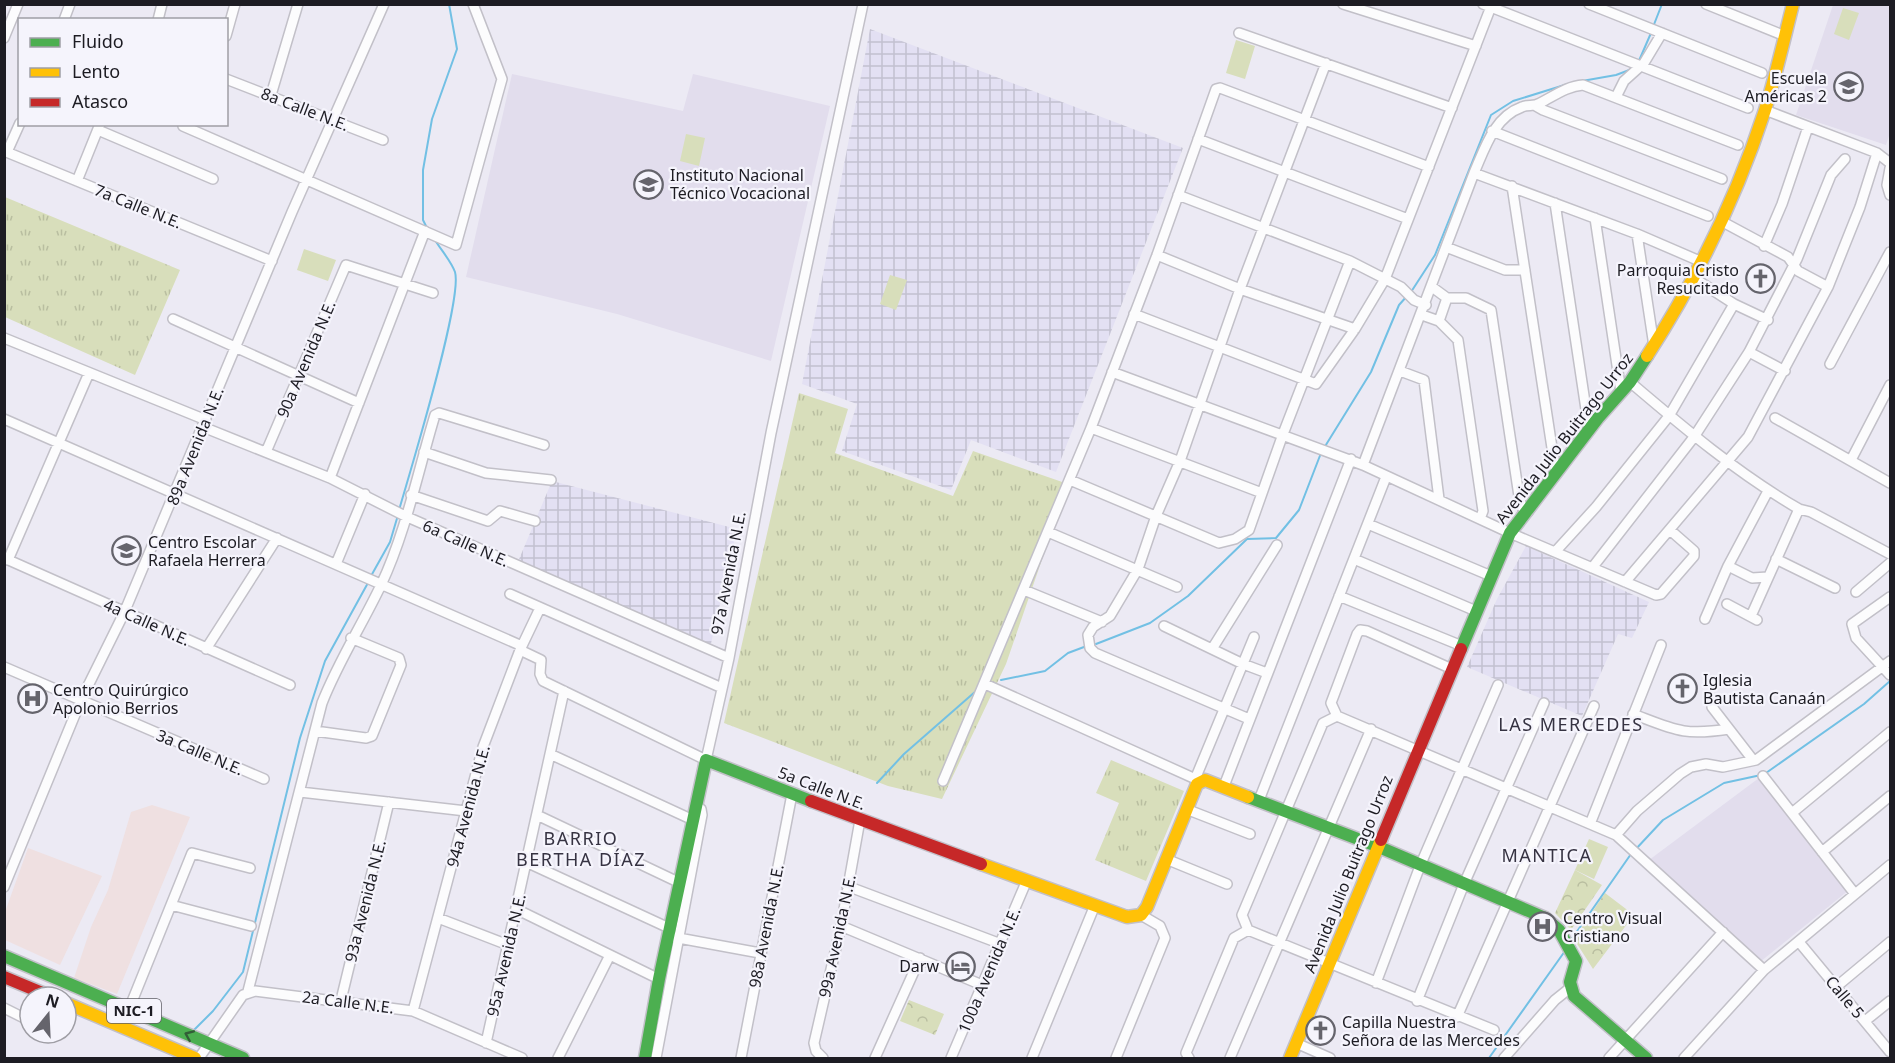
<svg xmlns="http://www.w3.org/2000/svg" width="1895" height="1063" font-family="'Noto Sans',sans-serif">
	<defs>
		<pattern id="industrial-grid" width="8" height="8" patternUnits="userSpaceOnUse" patternTransform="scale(1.5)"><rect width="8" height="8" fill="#e3e0f3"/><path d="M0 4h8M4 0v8" fill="none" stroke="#c2c0d0"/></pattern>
		<pattern id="grass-tufts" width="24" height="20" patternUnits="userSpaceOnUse" patternTransform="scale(1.5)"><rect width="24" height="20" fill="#d8debb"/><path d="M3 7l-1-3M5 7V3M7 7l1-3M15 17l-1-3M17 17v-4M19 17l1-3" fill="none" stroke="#b9bea0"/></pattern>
		<pattern id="park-crowns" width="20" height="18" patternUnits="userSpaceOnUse" patternTransform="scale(1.5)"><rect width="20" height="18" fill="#d8debb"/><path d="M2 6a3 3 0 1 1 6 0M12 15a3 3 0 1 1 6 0" fill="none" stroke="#b9bea0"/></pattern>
	</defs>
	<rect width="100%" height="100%" fill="#eceaf4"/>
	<path fill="#efe0e1" d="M152 805 190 817 117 994 74 978 91 927 108 890 131 812Z
		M28 848 102 876 60 965 5 940V912Z"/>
	<path fill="url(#industrial-grid)" d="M870 29 1183 148 1056 472 971 440 951 490 842 451 857 404 802 384Z
		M552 481 737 529 710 648 517 564Z
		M1526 546 1649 602 1632 638 1618 634 1582 716 1467 667 1497 599Z"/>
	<path fill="#e2dded" d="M1833 5H1890V133L1886 145 1796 115Z
		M512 74 683 111 693 74 830 106 771 361 617 314 466 277Z
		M1759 778 1849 890 1760 962 1649 860Z"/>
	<path fill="url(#grass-tufts)" d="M5 197 180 270 135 375 5 317Z
		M799 393 848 409 835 453 953 496 973 451 1068 484 1006 664 942 799 888 786 724 723Z
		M1111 760 1184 791 1146 881 1095 860 1119 803 1096 793Z"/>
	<path fill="url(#park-crowns)" d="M1575 870 1602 885 1571 930 1555 913Z
		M1605 893 1634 915 1593 969 1574 939Z
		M909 1000 944 1014 935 1035 900 1021Z"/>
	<path fill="#d8debb" d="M1843 8 1859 13 1849 40 1834 34Z
		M1236 40 1255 46 1245 79 1226 73Z
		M686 134 705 138 699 166 680 161Z
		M304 249 336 260 328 281 297 270Z
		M890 275 907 280 896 310 880 304Z
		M1589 839 1608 847 1594 879 1575 870Z
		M1610 899 1631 915 1609 945 1589 930Z"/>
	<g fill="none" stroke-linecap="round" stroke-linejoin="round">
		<path stroke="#72c0e4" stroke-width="2" d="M1653 27 1662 4
			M1638 63 1651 33
			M1582 81 1616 75 1632 69
			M427 228 423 220V170L432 119 457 49 449 4
			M1411 292 1435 255 1491 115 1513 101 1571 83
			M1324 448 1371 372 1399 305 1407 296
			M399 510C410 472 463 299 455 272 451 261 441 250 435 240
			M371 576 390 542 398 515
			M1096 644 1150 623 1188 596 1247 539 1276 538 1299 510 1321 453
			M1001 680 1045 671 1068 653 1084 647
			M1766 773 1864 704 1890 681
			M877 783 904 754 976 691
			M1635 850 1663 820 1724 783 1761 775
			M1571 940 1631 854
			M194 1030 213 1011 243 972 300 738 325 661 369 581
			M1489 1058 1565 951"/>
		<defs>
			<path id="street" d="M1343 4 1476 46
				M1483 4 1748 108
				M1589 4 1762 73
				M1706 4 1785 36
				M64 20 70 4
				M158 20 162 4
				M1239 33 1452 108
				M226 36 235 4
				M4 38 18 4
				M226 79 383 140
				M271 95 298 4
				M1616 97 1624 81 1644 63 1662 33
				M1536 106 1543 110 1722 179
				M1765 110 1877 153 1890 163
				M183 126 456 245 502 79 473 4
				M98 130 213 179
				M1492 131 1708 216
				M1198 139 1408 219
				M4 151 272 261
				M7 152 20 123
				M1890 168 1887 185 1890 195
				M1474 173 1637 234 1702 262
				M77 181 100 124
				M1512 186 1556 474
				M1178 195 1350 261 1401 287 1414 300 1426 305
				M1555 203 1589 429
				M1595 218 1621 392
				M1721 221 1788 257 1798 271 1828 287
				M1637 234 1654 346
				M1764 246 1782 204 1808 127
				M1446 247 1505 270H1525
				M1157 255 1240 289 1355 329
				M1694 278 1734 304 1768 320
				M1432 287 1447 298 1439 321
				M1447 298H1466L1491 310 1519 496 1522 507 1528 512
				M1134 314 1316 384 1355 329 1385 279 1492 4
				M1422 315 1439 321 1458 340 1483 511 1480 519
				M173 319 359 403
				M4 338 206 420
				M1749 352 1785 371
				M1830 364 1890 252
				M1400 371 1424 380 1439 499
				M1112 372 1363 465
				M1630 382C1684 428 1737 473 1799 509L1751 616
				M1775 418 1890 483
				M4 419 522 646
				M203 427 330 478 405 516 729 658
				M1091 428 1262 493
				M266 452 346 265 433 293
				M424 452 486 473 551 480
				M1851 460 1890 385
				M330 478 425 231
				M1070 480 1219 543 1235 539 1249 530 1283 434 1350 261
				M411 495 488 521 500 511 535 521
				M1799 509 1811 512 1890 554
				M1368 524 1491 576
				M1670 530 1694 551V556L1661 594 1656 595 1510 533 1363 465 1474 173C1485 148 1494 117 1522 107 1528 104 1534 107 1540 103 1554 96 1567 86 1583 85L1738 145
				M1048 532 1177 587
				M1555 552 1596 507 1669 416 1734 304
				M4 558 290 685
				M1354 559 1476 611
				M1776 559 1835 588
				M8 560 89 373
				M336 564 365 494
				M1728 566 1752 578 1768 577
				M1592 568 1694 437 1749 352 1797 259 1831 175 1845 159
				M1625 582 1748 437 1828 287 1860 207 1877 153
				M1024 590 1102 622
				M1856 592 1890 563
				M510 594 722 688
				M1339 596 1462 646
				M1890 597 1852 624 1856 638 1890 675
				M1727 604 1757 620
				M1705 619 1728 566 1768 491
				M1164 626 1243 664 1267 673
				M206 649 277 538
				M1212 649 1277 545
				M520 650 541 660 540 674 543 681 706 760 729 658 771 433 863 4
				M4 667 264 779
				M985 684 1200 781
				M1712 707 1753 760
				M1633 714C1675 730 1683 736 1729 729
				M1337 716 1616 835 1637 811 1680 774 1691 767 1706 764 1723 767 1756 760 1890 661
				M1249 719 1095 653 1090 648 1088 635 1093 627 1110 616 1138 569 1156 516 1180 461 1240 289 1326 63
				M315 731 366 738 372 736 401 665 399 658 351 638
				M550 754 693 820
				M1763 776 1855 894
				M1196 777 1254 637
				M943 781 1091 428 1157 255 1216 89 1220 88 1429 167
				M1224 786 1351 459
				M300 792 466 811
				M1259 800 1386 477
				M1186 809 1250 834
				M1792 813 1890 732
				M537 815 678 882
				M1590 824 1661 645
				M1616 835 1764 970
				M1822 852 1890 796
				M1166 859 1227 884
				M526 862 669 928
				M847 886 1001 944
				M4 887 81 700 124 613 292 212 384 4
				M171 905 251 926
				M516 909 659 979
				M438 918 508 945
				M841 926 982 985
				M1248 930 1494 1030
				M673 937 760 953
				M1799 942 1890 1052
				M1376 983 1420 866 1498 685
				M1836 987 1890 942
				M248 991 322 703C338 662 362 625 381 585 406 532 418 471 435 415L439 413 544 445
				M341 1000 389 802
				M1417 1001 1464 884 1544 703
				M4 1008 30 1021
				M129 1009 192 853 250 868
				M413 1011 483 747 520 650 540 608
				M1457 1017 1594 706
				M1865 1021 1890 1001
				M486 1043 564 691
				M1296 1043 1330 1058
				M199 1058 243 995 255 991 413 1011 522 1058
				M558 1058 610 955
				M656 1058 702 815 701 809 696 806
				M741 1058 792 794
				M823 1058 816 1051 814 1043 841 926 860 820
				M875 1058 920 958
				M951 1058 1027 880
				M1032 1058 1095 905
				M1116 1058 1165 938 1160 926 1141 915
				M1189 1058 1186 1053 1234 938 1248 930 1242 915 1323 723 1337 716 1331 703 1357 634 1360 630 1367 631 1452 669
				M1230 1058 1371 729
				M1504 1058 1555 1000 1570 988
				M1609 1058 1723 932
				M1684 1058 1764 970 1890 865"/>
			<path id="fast" d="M1461 649 1510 533 1598 418 1630 382 1647 356
				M1248 797 1379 847 1545 918 1559 930 1576 961 1570 982 1574 996 1646 1058
				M4 956 243 1058
				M645 1058 659 979 706 760 811 801"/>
			<path id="slow" d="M1647 356C1696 280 1737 196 1765 110 1776 75 1784 39 1793 4
				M981 864 1127 917 1141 915 1147 907 1197 784 1205 780 1248 797
				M66 1003 195 1058
				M1290 1058 1381 840"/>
			<path id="jam" d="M811 801 981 864
				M1381 840 1461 649
				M4 977 52 997"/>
		</defs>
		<use href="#street" stroke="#c2c0c8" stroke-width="12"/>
		<use href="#fast" stroke="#c2c0c8" stroke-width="15"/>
		<use href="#slow" stroke="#c2c0c8" stroke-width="15"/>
		<use href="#jam" stroke="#c2c0c8" stroke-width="15"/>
		<use href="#street" stroke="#fcfcfd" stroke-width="9"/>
		<use href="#fast" stroke="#4caf50" stroke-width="12"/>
		<use href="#slow" stroke="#ffc107" stroke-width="12"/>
		<use href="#jam" stroke="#c62828" stroke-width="12"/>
	</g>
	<defs><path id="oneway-chevron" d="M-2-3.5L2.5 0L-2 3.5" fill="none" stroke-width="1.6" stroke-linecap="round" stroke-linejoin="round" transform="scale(1.5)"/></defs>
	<use stroke="#325e37" href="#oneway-chevron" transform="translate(189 1035) rotate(-157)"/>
	<defs>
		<symbol id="school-ring" viewBox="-11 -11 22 22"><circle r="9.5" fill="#f5f4fc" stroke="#65646c" stroke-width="1.5"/><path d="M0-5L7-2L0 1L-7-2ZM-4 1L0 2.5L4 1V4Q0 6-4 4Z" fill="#65646c"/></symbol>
		<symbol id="church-ring" viewBox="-11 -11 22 22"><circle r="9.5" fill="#f5f4fc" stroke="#65646c" stroke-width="1.5"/><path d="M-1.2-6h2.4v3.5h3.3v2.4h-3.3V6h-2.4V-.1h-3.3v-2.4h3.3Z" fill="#65646c"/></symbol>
		<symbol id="hospital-ring" viewBox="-11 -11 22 22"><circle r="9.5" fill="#f5f4fc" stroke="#65646c" stroke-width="1.5"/><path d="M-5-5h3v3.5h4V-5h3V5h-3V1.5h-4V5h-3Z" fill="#65646c"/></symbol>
		<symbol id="hotel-ring" viewBox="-11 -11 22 22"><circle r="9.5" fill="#f5f4fc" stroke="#65646c" stroke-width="1.5"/><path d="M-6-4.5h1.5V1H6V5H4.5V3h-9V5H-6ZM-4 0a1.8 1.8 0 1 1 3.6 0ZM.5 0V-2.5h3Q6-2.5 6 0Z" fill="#65646c"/></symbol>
	</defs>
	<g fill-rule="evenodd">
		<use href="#school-ring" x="1832" y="70" width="33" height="33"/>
		<use href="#school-ring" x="632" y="168" width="33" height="33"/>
		<use href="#church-ring" x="1744" y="262" width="33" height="33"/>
		<use href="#school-ring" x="110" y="534" width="33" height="33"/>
		<use href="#church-ring" x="1666" y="672" width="33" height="33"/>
		<use href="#hospital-ring" x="16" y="682" width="33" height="33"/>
		<use href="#hospital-ring" x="1526" y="910" width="33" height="33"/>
		<use href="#hotel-ring" x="944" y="950" width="33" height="33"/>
		<use href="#church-ring" x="1304" y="1014" width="33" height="33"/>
	</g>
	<g text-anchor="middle" stroke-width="4.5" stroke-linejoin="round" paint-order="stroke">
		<rect fill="#f5f4fc" stroke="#5e5d64" stroke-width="1.5" x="107" y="999" width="54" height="24" rx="4.5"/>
		<g font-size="15" font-weight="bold" fill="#1d1c23">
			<text x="134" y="1016">NIC-1</text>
		</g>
		<g font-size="16" fill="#1d1c23" stroke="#f5f4fc" text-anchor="start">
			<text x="1827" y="84" text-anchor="end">Escuela<tspan x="1827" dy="18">Américas 2</tspan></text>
			<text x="670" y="181">Instituto Nacional<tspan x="670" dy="18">Técnico Vocacional</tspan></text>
			<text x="1739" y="276" text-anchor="end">Parroquia Cristo<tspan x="1739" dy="18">Resucitado</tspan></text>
			<text x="148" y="548">Centro Escolar<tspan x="148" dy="18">Rafaela Herrera</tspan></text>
			<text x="1703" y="686">Iglesia<tspan x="1703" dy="18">Bautista Canaán</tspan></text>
			<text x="53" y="696">Centro Quirúrgico<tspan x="53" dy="18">Apolonio Berrios</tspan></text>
			<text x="1563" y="924">Centro Visual<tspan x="1563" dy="18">Cristiano</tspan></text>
			<text x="939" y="972" text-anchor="end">Darw</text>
			<text x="1342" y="1028">Capilla Nuestra<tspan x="1342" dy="18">Señora de las Mercedes</tspan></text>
		</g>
		<g font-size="16" fill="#1d1c23" stroke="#f5f4fc">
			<text transform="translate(305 109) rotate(21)" y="6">8a Calle N.E.</text>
			<text transform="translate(138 206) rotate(22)" y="6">7a Calle N.E.</text>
			<text transform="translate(306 359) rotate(-67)" y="6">90a Avenida N.E.</text>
			<text transform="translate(1564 438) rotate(-52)" y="6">Avenida Julio Buitrago Urroz</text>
			<text transform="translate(195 446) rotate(-68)" y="6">89a Avenida N.E.</text>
			<text transform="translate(466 543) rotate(24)" y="6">6a Calle N.E.</text>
			<text transform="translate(728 573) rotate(-79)" y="6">97a Avenida N.E.</text>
			<text transform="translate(147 622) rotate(24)" y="6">4a Calle N.E.</text>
			<text transform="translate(200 752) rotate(23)" y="6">3a Calle N.E.</text>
			<text transform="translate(822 788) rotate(21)" y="6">5a Calle N.E.</text>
			<text transform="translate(468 806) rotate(-75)" y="6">94a Avenida N.E.</text>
			<text transform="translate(1348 874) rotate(-68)" y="6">Avenida Julio Buitrago Urroz</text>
			<text transform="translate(365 901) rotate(-76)" y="6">93a Avenida N.E.</text>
			<text transform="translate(766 926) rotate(-79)" y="6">98a Avenida N.E.</text>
			<text transform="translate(837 936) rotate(-78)" y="6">99a Avenida N.E.</text>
			<text transform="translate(506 955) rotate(-77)" y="6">95a Avenida N.E.</text>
			<text transform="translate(989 970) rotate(-67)" y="6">100a Avenida N.E.</text>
			<text transform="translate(1845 997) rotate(50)" y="6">Calle 5</text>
			<text transform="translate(348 1002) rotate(7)" y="6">2a Calle N.E.</text>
		</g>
		<g font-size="18" letter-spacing="1.5" fill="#363342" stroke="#f5f4fc">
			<text x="1571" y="731">LAS MERCEDES</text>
			<text x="581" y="845">BARRIO<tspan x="581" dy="21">BERTHA DÍAZ</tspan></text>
			<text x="1547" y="862">MANTICA</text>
		</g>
	</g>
	<rect width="1895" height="1063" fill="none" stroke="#1d1c23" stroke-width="12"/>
	<rect x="18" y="18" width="210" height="108" fill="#f5f4fc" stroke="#9f9ea5" stroke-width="1.5"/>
	<rect x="30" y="38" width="30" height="9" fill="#4caf50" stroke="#9f9ea5" stroke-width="1.5"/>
	<text x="72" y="48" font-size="18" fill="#1d1c23">Fluido</text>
	<rect x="30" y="68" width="30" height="9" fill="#ffc107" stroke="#9f9ea5" stroke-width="1.5"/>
	<text x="72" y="78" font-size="18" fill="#1d1c23">Lento</text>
	<rect x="30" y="98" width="30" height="9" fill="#c62828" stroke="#9f9ea5" stroke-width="1.5"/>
	<text x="72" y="108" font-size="18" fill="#1d1c23">Atasco</text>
	<g transform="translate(48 1015) rotate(18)"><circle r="28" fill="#f5f4fc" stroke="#9f9ea5" stroke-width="1.5"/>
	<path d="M0-4.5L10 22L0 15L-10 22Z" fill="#65646c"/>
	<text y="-9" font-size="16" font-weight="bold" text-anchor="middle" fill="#1d1c23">N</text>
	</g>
</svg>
